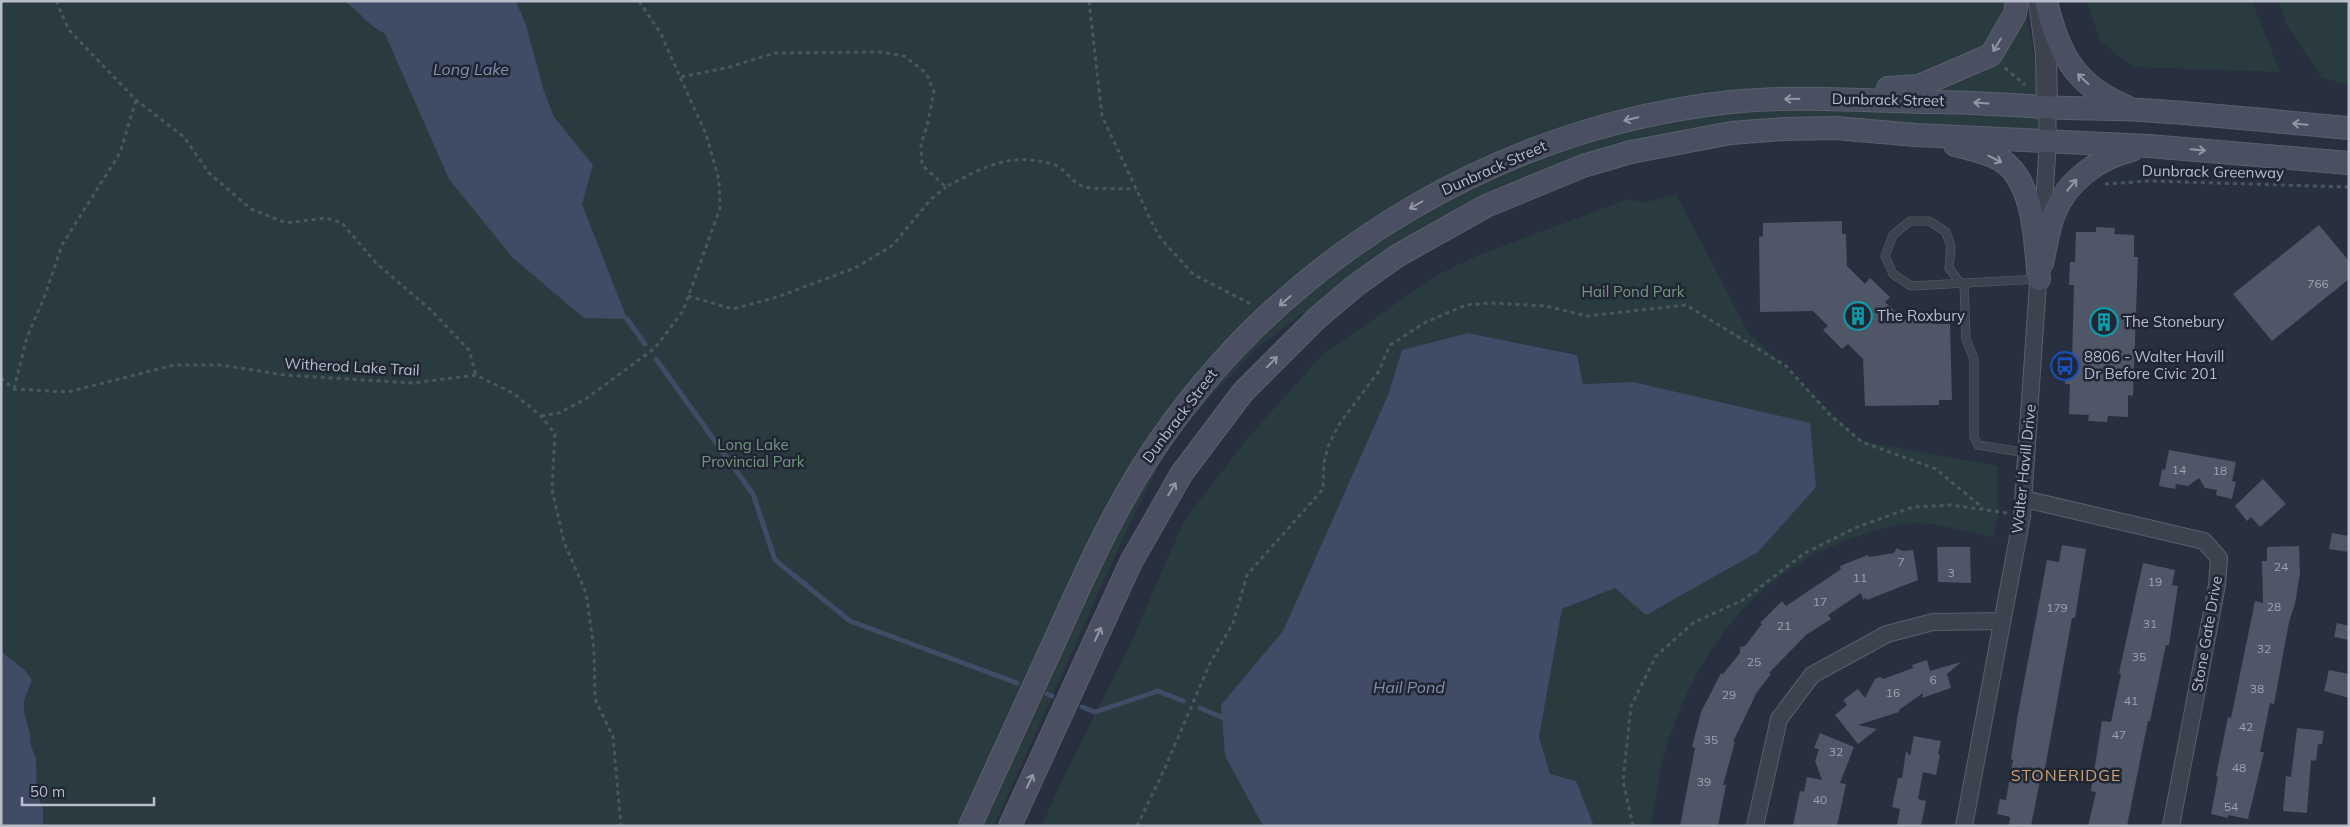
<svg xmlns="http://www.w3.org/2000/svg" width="2350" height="827" font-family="Mulish,sans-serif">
	<rect width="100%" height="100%" fill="#282f3e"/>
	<path fill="#2a3b3f" d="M1 1H344L355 8 374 29 554 117 543 88 526 25 516 1H2023L2051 131 1900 128 1636 147 1347 281 1258 347 1207 401 1183 429 1163 458 1130 523 994 826H43V809L37 794 36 759 31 746 30 733 24 712V701L32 679C25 667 12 661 1 650Z
		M2086 1H2252L2280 72 2134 67 2100 41Z
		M2278 1H2349V85L2322 78 2286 24Z
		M1676 194 1748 332 1861 441 1997 466 1998 515 1993 537C1970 533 1942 524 1919 523 1897 522 1862 534 1842 542 1749 579 1695 655 1666 748 1658 772 1656 800 1651 826H1594L1576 781 1550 774 1539 737 1562 609 1615 588 1633 382 1583 384 1576 354 1468 333 1402 350 1388 395 1283 631 1221 705 1225 756 1263 826H1042L1059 786 1131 643 1184 521 1247 439 1323 354 1439 274 1479 255 1628 199 1644 203Z"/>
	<path fill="#404b65" d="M344 1H516L526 25 543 88 554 117 593 165 582 204 627 319 584 318 512 257 449 179 385 34C368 26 359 10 344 1Z
		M1468 333 1577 355 1583 384 1633 382 1810 423 1816 487 1758 552 1646 615 1615 588 1562 609 1539 737 1550 774 1576 781 1594 826H1263L1225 756 1221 705 1283 631 1388 395 1402 350Z
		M1 651C12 661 25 667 32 680L24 701V712L30 733 31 746 36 759 37 794 43 809V826H1Z"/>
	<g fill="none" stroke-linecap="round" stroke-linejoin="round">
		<path stroke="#404b65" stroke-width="5" d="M627 319 645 344
			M656 359 753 494 775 560 850 621 1017 683
			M1047 694 1052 696
			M1082 707 1095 712 1158 691 1183 701
			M1200 708 1224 718"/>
	</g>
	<path fill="#4e5667" d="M1842 221V234H1846L1847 266 1865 284 1870 278 1890 297 1885 302 1904 320 1936 319V324H1950L1952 400H1939V405L1865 406 1863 359 1848 344 1842 349 1823 330 1828 326 1813 311 1760 312 1759 237 1763 236V223Z
		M2319 225 2349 261V279L2272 341 2233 294Z
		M2096 227 2115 228 2114 234 2134 235V257H2138L2133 396 2128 395V417L2108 416 2107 422 2088 421 2089 415 2069 414 2070 384H2065L2067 360H2072L2074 285H2069L2070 262H2075L2076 232H2096Z
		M2169 450 2236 462 2232 481 2236 482 2232 499 2216 495 2217 490 2205 488 2199 478 2188 486 2176 484 2175 489 2159 486 2162 469 2165 470Z
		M2263 479 2286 504 2260 527 2251 517 2247 521 2235 506Z
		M2332 533 2349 536V552L2329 549Z
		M2062 545 2086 549 2075 618H2072L2043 780H2040L2031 826H2009L2010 817 1997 814 2000 799 2006 800 2013 760 2011 759 2017 719 2047 560 2059 562Z
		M2299 546 2300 573 2295 604 2289 622 2274 704 2270 703 2260 752H2264L2248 819 2228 815V818L2211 814 2218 777 2216 776 2228 717 2231 718 2255 601 2263 603 2262 561H2267V547Z
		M1937 547H1970L1971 583 1938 582Z
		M1897 548 1902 551 1913 550 1918 580 1867 600 1866 598 1863 600 1861 593 1828 615 1831 619 1806 635 1769 673 1771 674 1757 692 1733 742H1735L1723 785H1726L1718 826H1680L1695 748 1692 747 1701 712 1721 673 1723 674 1740 653V647L1745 646 1762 624 1760 623 1782 601 1786 606 1841 569 1840 566 1868 555 1869 557 1894 553Z
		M2143 563 2175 570 2172 585 2178 586 2169 645H2166L2150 721H2148L2127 826H2088L2096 792 2091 791 2102 721 2111 722 2121 674 2119 673Z
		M2337 623 2349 626V640L2334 637Z
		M1927 660 1930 671 1961 662 1947 674 1951 688 1922 698 1923 693 1899 710V712L1858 725 1877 729 1858 744 1835 715 1847 705 1843 700 1858 689 1865 698 1875 679 1880 677 1883 679 1913 668 1912 665Z
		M2329 670 2349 674V698L2324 691Z
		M2297 728 2324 731 2322 744H2318L2316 761 2311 760 2307 813 2283 811 2286 776 2291 777Z
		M1820 733 1854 747 1840 783 1846 784 1837 826H1793L1800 791 1804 792 1807 777 1822 780 1815 761 1819 749 1814 748Z
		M1914 736 1941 741 1938 754 1940 755 1936 775 1923 772 1918 799 1926 801 1921 826H1897L1900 809 1892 807 1898 778H1902L1906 751 1910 756Z"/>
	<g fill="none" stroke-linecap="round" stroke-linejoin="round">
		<defs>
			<path id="service" d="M1960 283 1949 268 1951 247 1946 232 1929 221H1910L1893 235 1885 256 1893 274 1911 286 2037 279
				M1964 283 1966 339 1974 359V437L1978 445 2027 453"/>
			<path id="minor" d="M2042 232 2048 142 2047 107
				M2024 499 2204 541 2219 558 2217 585 2171 826
				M1755 826 1779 719 1812 675 1887 634 1933 622 2001 621
				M1964 826 2022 516 2039 269"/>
			<path id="tertiary" d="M2039 2 2046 54 2047 107"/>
			<path id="secondary" d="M2046 1C2058 52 2074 85 2125 106
				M1888 88 1919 86 1991 55 2015 14 2017 1
				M1955 145C1970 149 1985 152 1999 159 2035 179 2035 243 2039 279
				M2042 263C2046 247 2048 229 2054 214 2067 181 2098 158 2132 150
				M970 826C999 762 1028 699 1057 636 1088 567 1119 498 1163 436 1294 250 1505 126 1731 102 1798 95 1865 101 1932 102 1969 102 2007 105 2045 107 2077 109 2109 108 2140 110 2210 114 2279 122 2349 128
				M1010 826 1131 562 1182 473 1243 392 1316 319 1355 286 1397 256 1486 206 1583 166 1631 152 1731 133 1784 129 1835 128 1916 135 2149 146 2349 163"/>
		</defs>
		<use href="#service" stroke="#5a5f6c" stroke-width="9"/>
		<use href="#minor" stroke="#5a5f6c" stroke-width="18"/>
		<use href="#tertiary" stroke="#5a5f6c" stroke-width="22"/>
		<use href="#secondary" stroke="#5a5f6c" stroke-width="24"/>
		<path stroke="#48575c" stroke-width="3" stroke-dasharray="4 4" stroke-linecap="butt" d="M56 1 69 30 136 100 184 137 209 173 251 209 286 223 326 218 342 223 377 264 431 310 469 350 476 375
			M639 1 661 34 680 77 726 68 775 53 882 52 904 56 926 73 934 92 927 126 921 144 922 165 946 187C983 167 1011 151 1055 165 1065 169 1072 182 1082 186 1091 190 1124 188 1136 189
			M1089 1 1102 116 1152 223 1161 239 1194 275 1253 305
			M2005 68 2025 85
			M2105 184 2150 181 2349 187
			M688 296 733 309 777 297 855 268 893 245 931 199 946 187
			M1 378 14 389 68 392 174 365H221L284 375 412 383 476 375 513 393 541 416 555 434 552 489 564 542 586 593 594 649 595 699 613 737 621 826
			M14 389 27 337 44 298 62 245 120 153 136 100
			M541 416 559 413 587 398 655 348 683 311 720 208 719 180 706 134 680 77
			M1137 826 1165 768 1210 663 1233 623 1247 575 1323 489 1324 462 1329 444 1340 423 1379 371 1390 345 1426 322 1466 305 1491 303 1546 306 1587 316 1686 305 1786 366 1830 415 1862 442 1936 469 1983 508
			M1633 826 1623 781 1631 706 1656 656 1693 623 1743 600 1805 553 1857 527 1913 507 1951 505 2007 513"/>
		<use href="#service" stroke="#3c424e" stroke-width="8"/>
		<use href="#minor" stroke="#3c424e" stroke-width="16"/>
		<use href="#tertiary" stroke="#3c424e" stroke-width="20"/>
		<use href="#secondary" stroke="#4a5061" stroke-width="22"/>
	</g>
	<defs><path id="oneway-shaft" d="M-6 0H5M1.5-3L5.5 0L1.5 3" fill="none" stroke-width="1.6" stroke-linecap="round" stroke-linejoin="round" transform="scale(1.25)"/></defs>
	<g stroke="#9297a5">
		<use href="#oneway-shaft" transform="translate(1997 45) rotate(121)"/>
		<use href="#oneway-shaft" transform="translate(2083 79) rotate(-137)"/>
		<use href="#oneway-shaft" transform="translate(1792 99) rotate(179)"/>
		<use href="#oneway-shaft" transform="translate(1981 103) rotate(-176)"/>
		<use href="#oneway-shaft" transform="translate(1631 119) rotate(166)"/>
		<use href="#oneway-shaft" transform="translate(2300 124) rotate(-175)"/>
		<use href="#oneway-shaft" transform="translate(2198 150) rotate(5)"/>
		<use href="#oneway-shaft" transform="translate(1995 159) rotate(27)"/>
		<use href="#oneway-shaft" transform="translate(2072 185) rotate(-50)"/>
		<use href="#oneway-shaft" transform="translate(1416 205) rotate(150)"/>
		<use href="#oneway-shaft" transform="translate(1285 301) rotate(139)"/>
		<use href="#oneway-shaft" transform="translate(1272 362) rotate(-46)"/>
		<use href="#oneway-shaft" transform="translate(1172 489) rotate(-59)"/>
		<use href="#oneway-shaft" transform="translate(1098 634) rotate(-65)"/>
		<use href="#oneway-shaft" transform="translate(1030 781) rotate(-65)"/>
	</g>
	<defs>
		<symbol id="building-ring" viewBox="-11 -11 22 22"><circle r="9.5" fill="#212634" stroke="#0f9aa8" stroke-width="1.5"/><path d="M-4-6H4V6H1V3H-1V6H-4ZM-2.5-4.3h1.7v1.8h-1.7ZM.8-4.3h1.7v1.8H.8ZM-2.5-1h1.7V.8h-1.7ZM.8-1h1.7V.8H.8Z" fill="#0f9aa8"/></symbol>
		<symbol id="bus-ring" viewBox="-11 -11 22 22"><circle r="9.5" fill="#212634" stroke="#1a4fb4" stroke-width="1.5"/><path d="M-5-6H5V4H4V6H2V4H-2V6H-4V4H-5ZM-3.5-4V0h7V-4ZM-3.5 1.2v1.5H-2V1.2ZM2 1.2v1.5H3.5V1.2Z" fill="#1a4fb4"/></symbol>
	</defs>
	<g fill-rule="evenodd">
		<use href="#building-ring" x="1842" y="300" width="32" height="32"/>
		<use href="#building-ring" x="2088" y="306" width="32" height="32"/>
		<use href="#bus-ring" x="2049" y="350" width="32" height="32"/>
	</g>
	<g text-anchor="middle" stroke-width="5" stroke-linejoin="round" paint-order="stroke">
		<g font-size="12" fill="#9ea3b0">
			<text x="2318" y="288">766</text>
			<text x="2179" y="474">14</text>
			<text x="2220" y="475">18</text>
			<text x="1901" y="566">7</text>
			<text x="2281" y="571">24</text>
			<text x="1951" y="577">3</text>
			<text x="1860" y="582">11</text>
			<text x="2155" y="586">19</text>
			<text x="1820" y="606">17</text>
			<text x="2274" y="611">28</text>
			<text x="2057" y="612">179</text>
			<text x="2150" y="628">31</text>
			<text x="1784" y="630">21</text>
			<text x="2264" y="653">32</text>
			<text x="2139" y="661">35</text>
			<text x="1754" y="666">25</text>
			<text x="1933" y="684">6</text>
			<text x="2257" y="693">38</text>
			<text x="1893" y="697">16</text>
			<text x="1729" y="699">29</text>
			<text x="2131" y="705">41</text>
			<text x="2246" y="731">42</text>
			<text x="2119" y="739">47</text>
			<text x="1711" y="744">35</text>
			<text x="1836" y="756">32</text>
			<text x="2239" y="772">48</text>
			<text x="1704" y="786">39</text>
			<text x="1820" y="804">40</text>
			<text x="2231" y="811">54</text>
		</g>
		<g font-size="15" fill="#b8bdc9" stroke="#212634">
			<text transform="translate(1888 100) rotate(1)" y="5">Dunbrack Street</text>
			<text transform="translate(1494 168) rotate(-24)" y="5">Dunbrack Street</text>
			<text transform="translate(2213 172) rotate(1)" y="5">Dunbrack Greenway</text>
			<text transform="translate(352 367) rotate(3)" y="5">Witherod Lake Trail</text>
			<text transform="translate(1180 416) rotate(-53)" y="5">Dunbrack Street</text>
			<text transform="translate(2024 469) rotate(-84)" y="5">Walter Havill Drive</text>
			<text transform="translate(2207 634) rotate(-80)" y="5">Stone Gate Drive</text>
		</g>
		<g font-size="15" fill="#72977e" stroke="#212634">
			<text x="1633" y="297">Hail Pond Park</text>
			<text x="753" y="450">Long Lake<tspan x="753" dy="17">Provincial Park</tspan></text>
		</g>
		<g font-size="15" fill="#b8bdc9" stroke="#212634" text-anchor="start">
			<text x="1877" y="321">The Roxbury</text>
			<text x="2123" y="327">The Stonebury</text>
			<text x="2084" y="362">8806 - Walter Havill<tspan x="2084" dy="17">Dr Before Civic 201</tspan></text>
		</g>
		<g font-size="16" font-style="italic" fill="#8390ad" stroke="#212634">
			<text x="471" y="75">Long Lake</text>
			<text x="1409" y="693">Hail Pond</text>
		</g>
		<g font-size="16" letter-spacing="1" fill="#cca170" stroke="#212634">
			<text x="2066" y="781">STONERIDGE</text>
		</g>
	</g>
	<rect width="2350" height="827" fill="none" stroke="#b8bdc9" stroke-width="5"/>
	<path d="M22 797v8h132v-8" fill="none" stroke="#b8bdc9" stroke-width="2.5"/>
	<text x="30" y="797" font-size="15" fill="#b8bdc9" stroke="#212634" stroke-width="4" paint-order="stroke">50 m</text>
</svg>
